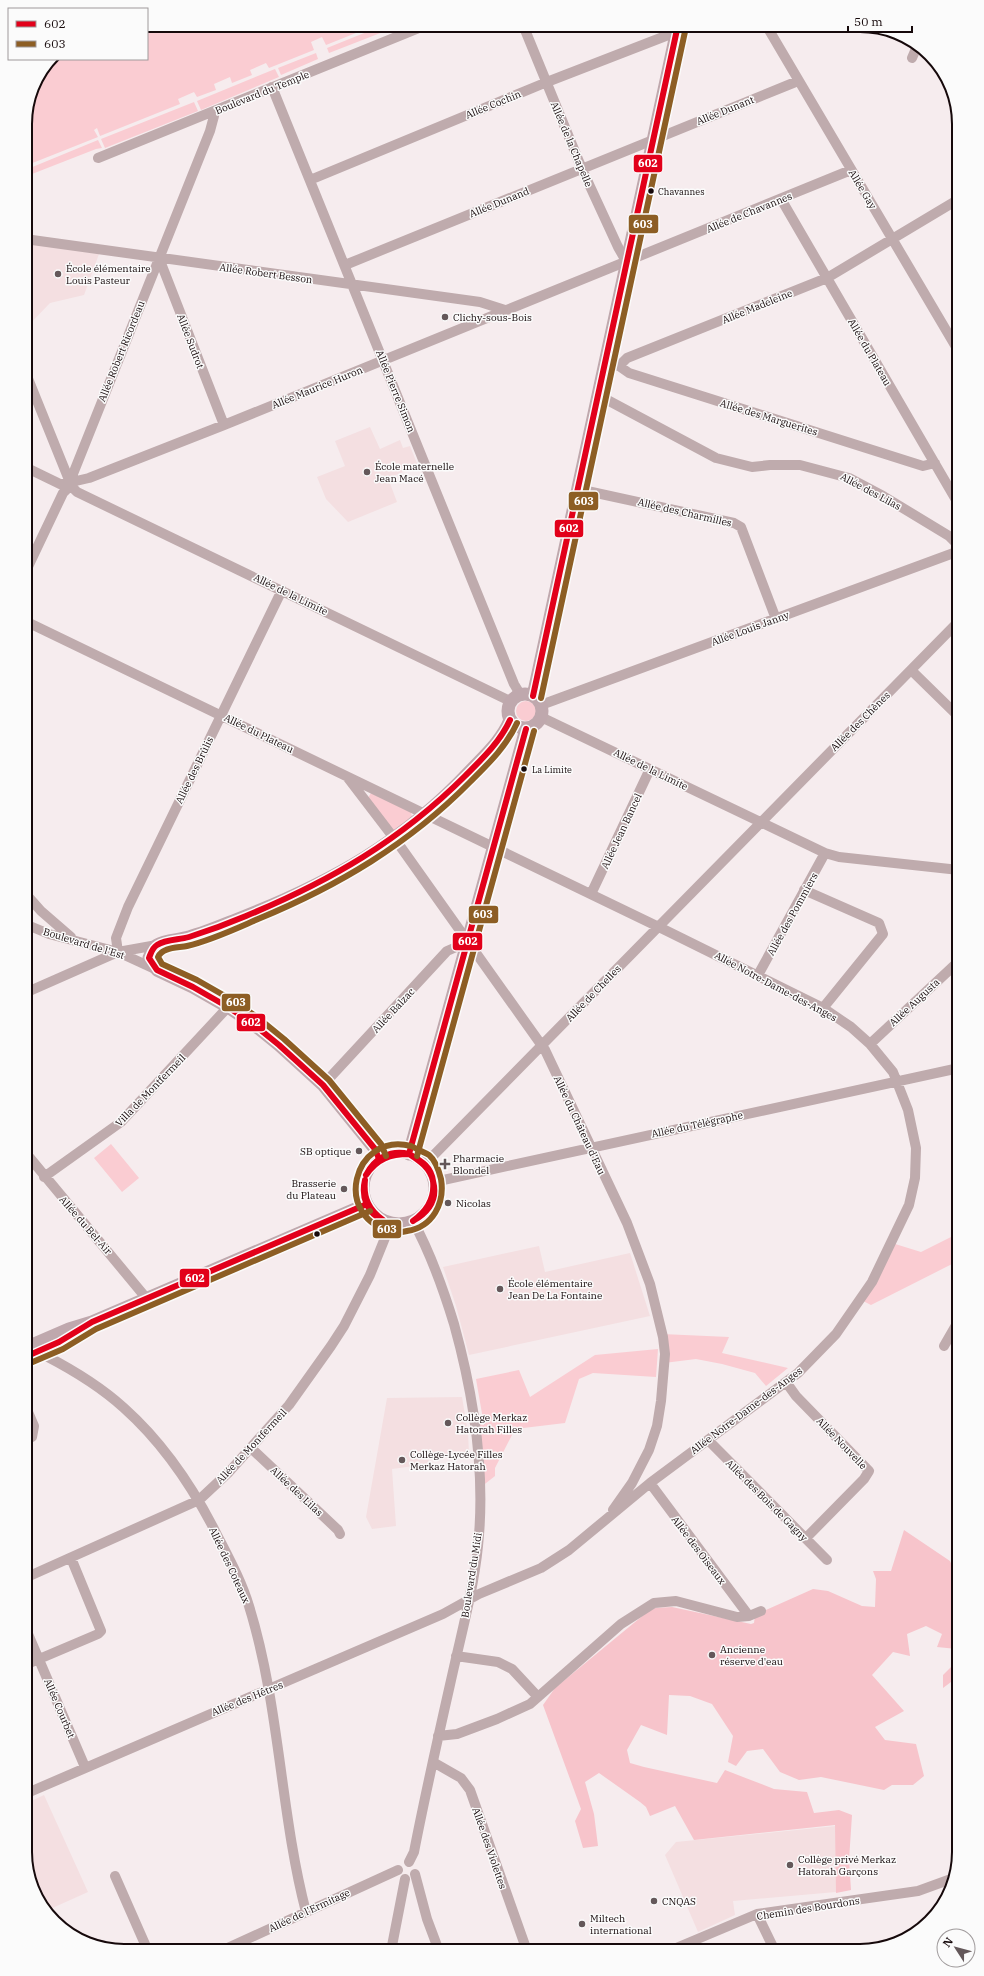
<svg xmlns="http://www.w3.org/2000/svg" width="984" height="1976" font-family="'IBM Plex Serif',serif">
	<rect width="100%" height="100%" fill="#f6ecee"/>
	<path fill="#f4dfe1" d="M25 243 99 254 84 295 50 303 25 329Z
		M370 427 380 449 400 440 403 448 410 446 418 466 388 478 397 502 348 522 326 499 317 477 345 466 335 441Z
		M539 1246 545 1272 630 1253 650 1316 469 1355 456 1306 443 1267Z
		M462 1397 468 1433 469 1453 428 1455 429 1464 392 1469 396 1526 372 1529 366 1517 387 1398Z
		M44 1795 88 1892 48 1910 32 1890 25 1852V1804Z
		M836 1826V1892L733 1901 735 1915 698 1932 665 1855 676 1842Z"/>
	<path fill="#faccd2" d="M147 25H376L326 45 322 37 311 42 314 50 269 68 266 63 250 70 252 75 232 83 230 77 214 84 216 90 197 97 194 92 178 99 180 104 100 136 97 128 94 130 98 137 25 166V118L33 86 51 59H147Z
		M384 25H401L329 53 327 48Z
		M316 53 318 59 281 75 278 68Z
		M275 69 279 77 201 110 197 101Z
		M194 102 198 111 105 148 101 139Z
		M98 140 102 148 96 149 32 174 30 168Z
		M516 711a10 10 0 1 1 20 0a10 10 0 1 1-20 0Z
		M371 793 411 812 412 817 397 830H393L368 798Z
		M111 1144 139 1178 122 1192 94 1158Z
		M959 1233V1264L956 1262 871 1305 861 1300 892 1243 921 1252Z
		M662 1334 729 1337 722 1353 788 1368 766 1386 755 1373 722 1364 696 1359 664 1363Z
		M658 1349 656 1377 593 1373 579 1379 565 1423 515 1429 495 1468V1476L481 1487 476 1423 484 1425 476 1379 519 1370 530 1397 595 1355Z"/>
	<path fill="#f7c4cb" d="M904 1530 950 1561 959 1582V1676L943 1688V1675L958 1660 957 1649 937 1647 942 1634 926 1626 907 1634 910 1656 893 1652 872 1675 904 1711 875 1727 885 1740 916 1744 924 1776 913 1785H892L884 1790 821 1777 799 1780 780 1772 763 1749 747 1751 736 1766 728 1762 733 1736 712 1704 690 1696 669 1695 667 1735 641 1725 627 1750 630 1763 644 1767 717 1783 725 1770 774 1789 807 1792 814 1813 839 1810 852 1815 849 1860 851 1890 836 1893 835 1825 694 1840 675 1806 650 1816 646 1807 640 1802 599 1773 585 1782 594 1814 598 1846 583 1848 575 1821 581 1809 543 1705 555 1688 646 1613 655 1608 672 1607 751 1624 754 1623 755 1615 813 1589 828 1591 862 1606 875 1607 876 1579 873 1571H891Z"/>
	<g fill="none" stroke-linecap="round" stroke-linejoin="round">
		<path stroke="#bfabad" stroke-width="10" d="M523 25 582 169 618 247 626 261
			M766 25 959 352
			M912 58 918 44
			M272 87 514 684 520 694
			M98 158 426 25
			M310 180 547 82 676 32
			M781 199 959 505
			M25 239 480 302 505 310
			M159 258 224 425
			M345 265 798 81
			M613 365 619 366 629 373 923 466 935 463
			M619 366 627 358 827 278 959 199
			M25 371 69 480
			M598 395 716 458 752 467 770 465H800L849 478 883 496 949 536 959 546
			M25 467 60 484H68
			M71 479 210 131 214 116 213 112
			M76 481 89 478 224 425 851 170
			M72 487 77 492 510 701
			M578 489 734 523 741 527 776 619
			M25 573 63 493 70 486
			M911 670 959 717
			M541 705 959 551
			M541 717 825 853 839 857 959 870
			M348 778 400 846 545 1050 627 1223 650 1284 663 1337 665 1354 661 1401 657 1426 649 1450 632 1483 613 1510
			M804 890 879 923 883 934 823 1008
			M25 893 41 911 71 937
			M591 894 650 769
			M25 924 49 934 118 952 157 970
			M118 952 116 938 128 907 282 590
			M758 975 825 853
			M25 993 118 952 157 945
			M870 1044 959 961
			M323 1085 447 951 468 942
			M25 1152 147 1299
			M425 1164 959 621
			M44 1177 121 1122 228 1007
			M434 1182 959 1068
			M25 1346C32 1350 39 1352 46 1356 73 1370 101 1387 124 1408 161 1441 190 1483 213 1527 226 1553 241 1579 249 1606 280 1706 280 1812 306 1912
			M944 1346 959 1320
			M786 1382 796 1396 869 1471 864 1479 806 1538
			M25 1405 34 1426 32 1437
			M708 1440 827 1560
			M252 1449 338 1530 340 1534
			M650 1483 749 1616
			M25 1578 199 1500 229 1472 289 1405 331 1346 344 1326 370 1275 391 1223
			M25 1627 85 1767
			M456 1656 498 1662 512 1669 538 1697
			M25 1665 98 1634 101 1631 71 1558
			M438 1736 457 1734 497 1719 530 1704 621 1624 654 1603 676 1601 737 1617 749 1616 761 1611
			M433 1762 461 1778 470 1790 527 1951
			M25 1794 443 1614 479 1594 541 1568 569 1550 650 1483 798 1373 836 1334 872 1282 909 1205 915 1178 916 1148 908 1110 897 1082 893 1072 870 1044 851 1027 823 1008 665 930 25 621
			M409 1862 414 1852C426 1790 440 1729 454 1667 463 1627 474 1586 478 1546 486 1470 474 1396 454 1324 443 1288 431 1254 413 1221
			M415 1874 427 1919 439 1951
			M115 1876 148 1951
			M757 1914 775 1951
			M221 1951 398 1870
			M391 1951 405 1879
			M669 1951 757 1914 918 1891 951 1879"/>
		<path stroke="#bfa8ad" stroke-width="13" d="M508 711a17 17 0 1 1 34 0a17 17 0 1 1-34 0Z
			M533 696 678 25
			M363 1188a36 36 0 1 1 72 0a36 36 0 1 1-72 0Z
			M409 1154 526 729
			M379 1159 375 1149 323 1085 279 1045 252 1023 228 1007 193 987 157 970 149 958C151 953 152 948 157 945 165 940 180 940 189 937 207 932 225 924 243 917 332 882 405 841 471 770 485 755 502 740 510 720
			M25 1348 69 1329 92 1322 367 1204"/>
		<defs>
			<path id="bus-1" d="M533 696 678 25
				M409 1154C421 1161 431 1166 433 1181
				M409 1154C420 1161 430 1168 433 1181
				M409 1154 526 729
				M379 1159 375 1149 323 1085 279 1045 252 1023 228 1007 193 987 157 970 149 958C151 953 152 948 157 945 166 939 179 940 189 937 208 931 227 924 246 916 330 881 400 841 465 776 482 759 500 742 510 720
				M366 1175C374 1159 390 1149 409 1154
				M366 1175C377 1159 390 1154 409 1154
				M365 1180C363 1198 369 1210 383 1220
				M365 1180C361 1197 367 1213 383 1220
				M413 1221C427 1211 435 1198 433 1181
				M413 1221C429 1212 438 1200 433 1181
				M25 1357 59 1342 92 1322 367 1204"/>
			<path id="bus-2" d="M541 698 686 27
				M411 1146C353 1131 330 1220 395 1232 399 1233 403 1232 407 1231 433 1227 445 1203 441 1179 439 1171 436 1161 429 1155 424 1152 418 1150 413 1147
				M386 1156 381 1144 329 1080 284 1039 257 1017 232 1000 197 980 162 964 158 957C162 947 178 948 187 946 212 940 235 929 258 919 338 886 409 844 470 782 488 764 506 747 517 723
				M417 1156 534 731
				M28 1364 63 1349 96 1329 370 1211"/>
		</defs>
		<use href="#bus-1" stroke="#fbfbfb" stroke-width="9"/>
		<use href="#bus-2" stroke="#fbfbfb" stroke-width="9"/>
		<use href="#bus-1" stroke="#e2001a" stroke-width="6"/>
		<use href="#bus-2" stroke="#8d5e24" stroke-width="6"/>
	</g>
	<g fill="#16090b" stroke="#fbfbfb" stroke-width="1.5">
		<circle cx="651" cy="191" r="3.5"/>
		<circle cx="524" cy="769" r="3.5"/>
		<circle cx="317" cy="1234" r="3.5"/>
	</g>
	<g fill="#64585a" stroke="#fbfbfb" stroke-width="1.5">
		<circle cx="58" cy="274" r="4"/>
		<circle cx="445" cy="317" r="4"/>
		<circle cx="367" cy="472" r="4"/>
		<circle cx="359" cy="1151" r="4"/>
		<path d="M443 1158h4v4h4v4h-4v4h-4v-4h-4v-4h4z"/>
		<circle cx="344" cy="1189" r="4"/>
		<circle cx="448" cy="1203" r="4"/>
		<circle cx="500" cy="1289" r="4"/>
		<circle cx="448" cy="1423" r="4"/>
		<circle cx="402" cy="1460" r="4"/>
		<circle cx="712" cy="1655" r="4"/>
		<circle cx="790" cy="1865" r="4"/>
		<circle cx="654" cy="1901" r="4"/>
		<circle cx="582" cy="1924" r="4"/>
	</g>
	<g text-anchor="middle" stroke-width="3" stroke-linejoin="round" paint-order="stroke">
		<g font-size="9" fill="#16090b" stroke="#fbfbfb" text-anchor="start">
			<text x="658" y="195">Chavannes</text>
			<text x="532" y="773">La Limite</text>
		</g>
		<g font-size="10" fill="#16090b" stroke="#fbfbfb">
			<text transform="translate(262 92) rotate(-22)" y="4">Boulevard du Temple</text>
			<text transform="translate(493 104) rotate(-22)" y="4">Allée Cochin</text>
			<text transform="translate(725 110) rotate(-22)" y="4">Allée Dunant</text>
			<text transform="translate(572 144) rotate(67)" y="4">Allée de la Chapelle</text>
			<text transform="translate(863 189) rotate(59)" y="4">Allée Gay</text>
			<text transform="translate(499 202) rotate(-22)" y="4">Allée Dunand</text>
			<text transform="translate(749 212) rotate(-22)" y="4">Allée de Chavannes</text>
			<text transform="translate(266 273) rotate(8)" y="4">Allée Robert Besson</text>
			<text transform="translate(757 306) rotate(-22)" y="4">Allée Madeleine</text>
			<text transform="translate(191 341) rotate(69)" y="4">Allée Sudrot</text>
			<text transform="translate(121 351) rotate(-68)" y="4">Allée Robert Ricordeau</text>
			<text transform="translate(870 352) rotate(60)" y="4">Allée du Plateau</text>
			<text transform="translate(317 387) rotate(-22)" y="4">Allée Maurice Huron</text>
			<text transform="translate(396 391) rotate(68)" y="4">Allée Pierre Simon</text>
			<text transform="translate(769 417) rotate(17)" y="4">Allée des Marguerites</text>
			<text transform="translate(871 491) rotate(28)" y="4">Allée des Lilas</text>
			<text transform="translate(685 512) rotate(13)" y="4">Allée des Charmilles</text>
			<text transform="translate(291 594) rotate(26)" y="4">Allée de la Limite</text>
			<text transform="translate(750 628) rotate(-20)" y="4">Allée Louis Janny</text>
			<text transform="translate(860 721) rotate(-45)" y="4">Allée des Chênes</text>
			<text transform="translate(259 733) rotate(26)" y="4">Allée du Plateau</text>
			<text transform="translate(651 769) rotate(26)" y="4">Allée de la Limite</text>
			<text transform="translate(194 770) rotate(-64)" y="4">Allée des Brûlis</text>
			<text transform="translate(621 831) rotate(-65)" y="4">Allée Jean Bancel</text>
			<text transform="translate(792 914) rotate(-61)" y="4">Allée des Pommiers</text>
			<text transform="translate(84 943) rotate(17)" y="4">Boulevard de l'Est</text>
			<text transform="translate(776 986) rotate(28)" y="4">Allée Notre-Dame-des-Anges</text>
			<text transform="translate(593 993) rotate(-46)" y="4">Allée de Chelles</text>
			<text transform="translate(914 1002) rotate(-43)" y="4">Allée Augusta</text>
			<text transform="translate(393 1010) rotate(-47)" y="4">Allée Balzac</text>
			<text transform="translate(150 1090) rotate(-46)" y="4">Villa de Montfermeil</text>
			<text transform="translate(697 1124) rotate(-12)" y="4">Allée du Télégraphe</text>
			<text transform="translate(580 1125) rotate(65)" y="4">Allée du Château d'Eau</text>
			<text transform="translate(86 1225) rotate(49)" y="4">Allée du Bel-Air</text>
			<text transform="translate(746 1410) rotate(-37)" y="4">Allée Notre-Dame-des-Anges</text>
			<text transform="translate(842 1443) rotate(46)" y="4">Allée Nouvelle</text>
			<text transform="translate(251 1446) rotate(-47)" y="4">Allée de Montfermeil</text>
			<text transform="translate(297 1491) rotate(43)" y="4">Allée des Lilas</text>
			<text transform="translate(767 1500) rotate(45)" y="4">Allée des Bois de Gagny</text>
			<text transform="translate(699 1550) rotate(53)" y="4">Allée des Oiseaux</text>
			<text transform="translate(230 1565) rotate(65)" y="4">Allée des Coteaux</text>
			<text transform="translate(471 1575) rotate(-81)" y="4">Boulevard du Midi</text>
			<text transform="translate(247 1698) rotate(-22)" y="4">Allée des Hêtres</text>
			<text transform="translate(60 1708) rotate(67)" y="4">Allée Courbet</text>
			<text transform="translate(490 1848) rotate(71)" y="4">Allée des Violettes</text>
			<text transform="translate(808 1908) rotate(-9)" y="4">Chemin des Bourdons</text>
			<text transform="translate(309 1910) rotate(-25)" y="4">Allée de l'Ermitage</text>
		</g>
		<g font-size="10" fill="#16090b" stroke="#fbfbfb" text-anchor="start">
			<text x="66" y="272">École élémentaire<tspan x="66" dy="12">Louis Pasteur</tspan></text>
			<text x="453" y="321">Clichy-sous-Bois</text>
			<text x="375" y="470">École maternelle<tspan x="375" dy="12">Jean Macé</tspan></text>
			<text x="351" y="1155" text-anchor="end">SB optique</text>
			<text x="453" y="1162">Pharmacie<tspan x="453" dy="12">Blondel</tspan></text>
			<text x="336" y="1187" text-anchor="end">Brasserie<tspan x="336" dy="12">du Plateau</tspan></text>
			<text x="456" y="1207">Nicolas</text>
			<text x="508" y="1287">École élémentaire<tspan x="508" dy="12">Jean De La Fontaine</tspan></text>
			<text x="456" y="1421">Collège Merkaz<tspan x="456" dy="12">Hatorah Filles</tspan></text>
			<text x="410" y="1458">Collège-Lycée Filles<tspan x="410" dy="12">Merkaz Hatorah</tspan></text>
			<text x="720" y="1653">Ancienne<tspan x="720" dy="12">réserve d'eau</tspan></text>
			<text x="798" y="1863">Collège privé Merkaz<tspan x="798" dy="12">Hatorah Garçons</tspan></text>
			<text x="662" y="1905">CNQAS</text>
			<text x="590" y="1922">Miltech<tspan x="590" dy="12">international</tspan></text>
		</g>
	</g>
	<path d="M0 0H984V1976H0ZM124 32H860A92 92 0 0 1 952 124V1852A92 92 0 0 1 860 1944H124A92 92 0 0 1 32 1852V124A92 92 0 0 1 124 32Z" fill="#fbfbfb" fill-rule="evenodd"/>
	<path fill="none" stroke="#16090b" stroke-width="2" d="M124 32H860A92 92 0 0 1 952 124V1852A92 92 0 0 1 860 1944H124A92 92 0 0 1 32 1852V124A92 92 0 0 1 124 32Z"/>
	<g stroke="#fbfbfb" stroke-width="1.5">
		<rect x="633" y="154" width="30" height="19" rx="4" fill="#e2001a"/>
		<rect x="628" y="214" width="31" height="20" rx="4" fill="#8d5e24"/>
		<rect x="568" y="491" width="31" height="20" rx="4" fill="#8d5e24"/>
		<rect x="554" y="519" width="30" height="19" rx="4" fill="#e2001a"/>
		<rect x="468" y="905" width="31" height="19" rx="4" fill="#8d5e24"/>
		<rect x="452" y="932" width="31" height="19" rx="4" fill="#e2001a"/>
		<rect x="221" y="993" width="30" height="19" rx="4" fill="#8d5e24"/>
		<rect x="236" y="1013" width="30" height="19" rx="4" fill="#e2001a"/>
		<rect x="372" y="1219" width="30" height="20" rx="4" fill="#8d5e24"/>
		<rect x="179" y="1268" width="31" height="20" rx="4" fill="#e2001a"/>
	</g>
	<g font-size="11" text-anchor="middle" font-weight="bold" fill="#fff">
		<text x="648" y="167">602</text>
		<text x="643" y="228">603</text>
		<text x="584" y="505">603</text>
		<text x="569" y="532">602</text>
		<text x="483" y="918">603</text>
		<text x="468" y="945">602</text>
		<text x="236" y="1006">603</text>
		<text x="251" y="1026">602</text>
		<text x="387" y="1233">603</text>
		<text x="195" y="1282">602</text>
	</g>
	<rect x="8" y="8" width="140" height="52" fill="#fbfbfb" stroke="#9f9a9b"/>
	<rect x="16" y="21" width="20" height="6" fill="#e2001a" stroke="#9f9a9b"/>
	<text x="44" y="28" font-size="12" fill="#16090b">602</text>
	<rect x="16" y="41" width="20" height="6" fill="#8d5e24" stroke="#9f9a9b"/>
	<text x="44" y="48" font-size="12" fill="#16090b">603</text>
	<g transform="translate(956 1948) rotate(306)"><circle r="19" fill="#fbfbfb" stroke="#9f9a9b"/>
	<path d="M0-3L7 15L0 10L-7 15Z" fill="#64585a"/>
	<text y="-6" font-size="11" font-weight="bold" text-anchor="middle" fill="#16090b">N</text>
	</g>
	<path d="M848 26v6h64v-6" fill="none" stroke="#16090b" stroke-width="2"/>
	<text x="854" y="26" font-size="12" fill="#16090b" stroke="#fbfbfb" stroke-width="3" paint-order="stroke">50 m</text>
</svg>
